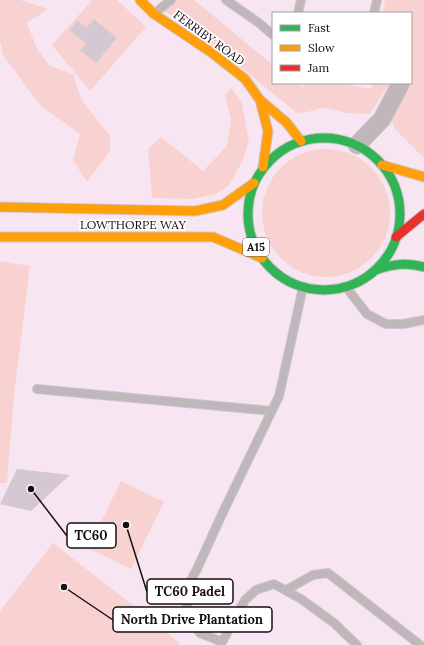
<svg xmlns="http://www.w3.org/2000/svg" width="424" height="645" font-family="Lora,serif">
	<rect width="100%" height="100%" fill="#f7e6f1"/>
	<path fill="#f8d2d1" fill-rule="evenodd" d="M0 0H20L48 9 27 23 37 49 50 66 73 74 82 101 110 136V151L87 182 73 160 80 134 40 105 3 55 0 41Z
		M92 0H117L146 27 90 91 52 45ZM94 19 117 38 104 54 81 50 88 41 86 29Z
		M176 0H194L273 65V83H298L303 88V83H341L371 89 372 83H390L370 114 346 113 325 108 317 109 308 112 297 113 248 73 165 11Z
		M385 0H424V158L395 129 391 118 411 83V13H383Z
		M232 88 242 104 249 140 243 160 229 185 216 194 192 199 152 198 148 149 161 137 203 171 227 146 231 120 225 94Z
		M262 213a64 64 0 1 1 128 0a64 64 0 1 1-128 0Z
		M0 261 30 266 14 396 7 483H0Z
		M121 481 164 502 131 569 88 548Z
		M53 543 162 628 181 645H0V611Z"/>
	<path fill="#d4c9d3" d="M94 19 117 38 96 63 80 50 86 44 70 30 78 20 86 28Z
		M17 469 70 475 31 511 0 504Z"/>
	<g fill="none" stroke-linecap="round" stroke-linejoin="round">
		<defs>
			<path id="lane" d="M226 0 259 23 273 35
				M155 13 171 0
				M298 13 301 0
				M374 13 377 0
				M303 287 279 396 223 512 197 569 185 591 188 614 200 633 222 642 245 600 256 590 274 584 301 599 334 623 357 645
				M346 287 367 314 386 324H403L424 320
				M37 389 272 411
				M286 590 313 575 328 573 420 645"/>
			<path id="street" d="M357 145 382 119 401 83"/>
			<path id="fast" d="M248 214a76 76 0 1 1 152 0a76 76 0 1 1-152 0Z
				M376 270C393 264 407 262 424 267"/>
			<path id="slow" d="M140 0 154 14 212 53 245 79 260 100 286 122 301 141
				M260 100 268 131 263 167
				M382 165 424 177
				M0 207 195 211 223 205 254 183
				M0 237H213L262 258"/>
			<path id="jam" d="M396 237 424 214"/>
		</defs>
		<use href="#lane" stroke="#d2c5cd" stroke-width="10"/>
		<use href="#street" stroke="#d2c5cd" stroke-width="19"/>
		<use href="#fast" stroke="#d2c5cd" stroke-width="11"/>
		<use href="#slow" stroke="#d2c5cd" stroke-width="11"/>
		<use href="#jam" stroke="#d2c5cd" stroke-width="11"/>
		<use href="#lane" stroke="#bfb7ba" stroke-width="8"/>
		<use href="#street" stroke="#bfb7ba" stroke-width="17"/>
		<use href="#fast" stroke="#30b455" stroke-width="9"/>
		<use href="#slow" stroke="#ff9f0a" stroke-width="9"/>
		<use href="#jam" stroke="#e5322d" stroke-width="9"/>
	</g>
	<g text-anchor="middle" stroke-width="3.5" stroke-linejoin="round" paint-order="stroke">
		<rect fill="#fff" stroke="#5d565a" stroke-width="1" x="243" y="238" width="26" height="18" rx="3"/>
		<g font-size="11" font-weight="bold" fill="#180d14">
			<text x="256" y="251">A15</text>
		</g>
		<g font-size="12" fill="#180d14" stroke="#fff">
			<text transform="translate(209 38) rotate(36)" y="4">FERRIBY ROAD</text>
			<text x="133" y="229">LOWTHORPE WAY</text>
		</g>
	</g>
	<path fill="none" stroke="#180d14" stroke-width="1.5" d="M31 489L67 536M126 525L147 592M64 587L113 620"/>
	<g fill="#180d14" stroke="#fff" stroke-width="1.5">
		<circle cx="31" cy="489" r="4"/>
		<circle cx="126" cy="525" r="4"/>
		<circle cx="64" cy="587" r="4"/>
	</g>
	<g fill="#fff" stroke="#180d14" stroke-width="1.5">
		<rect x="67" y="523" width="49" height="25" rx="4"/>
		<rect x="147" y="579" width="86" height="25" rx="4"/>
		<rect x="113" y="607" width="159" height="25" rx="4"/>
	</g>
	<g font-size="13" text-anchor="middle" font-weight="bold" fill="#180d14">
		<text x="91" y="540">TC60</text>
		<text x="190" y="596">TC60 Padel</text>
		<text x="192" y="624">North Drive Plantation</text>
	</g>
	<rect x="272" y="12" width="140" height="72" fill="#ffffff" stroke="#a39ea1"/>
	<rect x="280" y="25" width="20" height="6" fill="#30b455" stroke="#a39ea1"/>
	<text x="308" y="32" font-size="12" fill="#180d14">Fast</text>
	<rect x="280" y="45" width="20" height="6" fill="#ff9f0a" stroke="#a39ea1"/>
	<text x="308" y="52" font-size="12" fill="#180d14">Slow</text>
	<rect x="280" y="65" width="20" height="6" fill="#e5322d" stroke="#a39ea1"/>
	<text x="308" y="72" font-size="12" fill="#180d14">Jam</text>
</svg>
